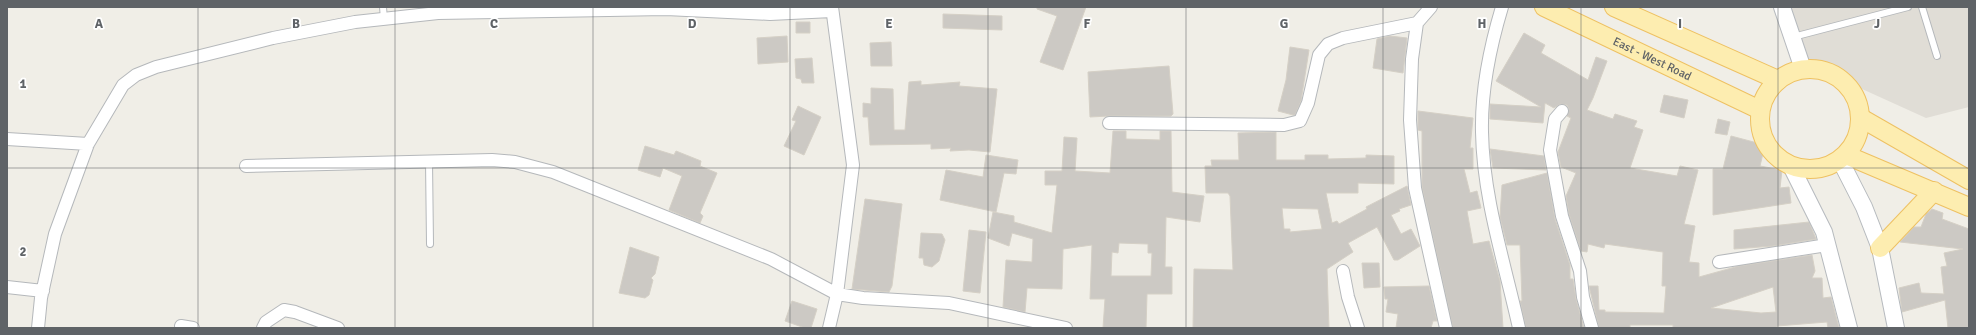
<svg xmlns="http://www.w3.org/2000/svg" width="1976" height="335" font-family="Signika,sans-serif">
	<rect width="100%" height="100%" fill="#f0eee7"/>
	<path fill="#e0ddd6" d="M1790 7H1969V107L1926 118 1807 64Z"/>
	<path fill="#ccc9c4" stroke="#d5d0c6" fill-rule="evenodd" d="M1037 7H1086L1063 70 1040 62 1057 16 1037 9Z
		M943 14 1002 16V30L943 28Z
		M796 22H810V33H796Z
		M1524 33 1545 45 1541 53 1588 80 1596 57 1607 61 1593 98 1587 110 1613 119 1615 114 1637 121 1634 127 1643 130 1630 168 1677 176 1680 166 1698 170 1684 224 1695 226 1689 262 1699 263V277L1739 266 1812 255 1815 271 1812 278H1822L1823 298 1831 297 1839 328H1828L1827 322 1777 326V328H1673V325H1630V328H1599L1589 286H1598L1599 310H1605V312L1664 313 1666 286H1662L1663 252 1605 244 1604 248 1588 244 1587 252 1581 251 1569 214 1566 196 1576 173 1561 167 1558 152 1571 118 1567 116 1569 109 1567 105 1560 104 1554 108 1545 103 1543 123 1490 119V104L1541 107 1496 81ZM1773 287 1776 312 1761 313 1711 308Z
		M787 36 788 62 758 64 757 38Z
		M1390 36 1407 38 1403 73 1373 68 1377 39Z
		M891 42 892 66H871L870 43Z
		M1290 47 1309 50 1301 101 1295 115H1293L1278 111 1286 80Z
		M812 58 814 83H802L801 79 796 78 795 59Z
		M1169 66 1173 114 1171 116H1109L1090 117 1088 72Z
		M921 81V85L960 82 959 86 997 89 990 152 969 150 950 151 951 148 931 149V144L870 145 868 117H863V103L871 104V88L893 89 894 130H905L909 82Z
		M1664 95 1688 100 1684 118 1660 112Z
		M798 106 821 117 804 155 784 146 796 121 792 120Z
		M1418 111 1473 118 1470 148H1473V169H1464L1470 193 1477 191 1481 208 1467 211 1473 244 1489 241 1500 281 1503 328H1453L1422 187V131L1418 130Z
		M1718 119 1730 122 1727 135 1715 133Z
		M1113 131H1126V139L1160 140V131H1171L1172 192 1204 196 1200 222 1166 217 1165 267H1172V294H1147L1146 328H1103L1105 299H1090L1092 245 1063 249 1062 289 1027 288 1025 312 1003 307 1006 260 1032 262 1033 239 1012 233 1009 246 988 238 993 212 1014 216V222L1052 233 1057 185H1045V171H1062L1064 137 1077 138 1075 171 1110 173ZM1119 243 1148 244V253H1152L1151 276H1111L1112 252 1118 253Z
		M1276 132V160H1305V155H1328V159L1366 158V155L1394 156V184L1358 183V193H1326L1332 223 1337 221 1339 224 1367 209 1366 207 1407 186 1411 205 1399 209 1400 211 1391 215 1401 234 1411 229 1420 246 1398 260H1394L1377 227 1348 243 1353 252 1327 269 1329 328H1193L1194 269 1233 270 1230 196 1228 193H1206L1205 166H1212L1211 160H1239L1238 133ZM1282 208 1318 209 1322 229 1290 232V229H1284Z
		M1731 136 1765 145 1760 166 1782 170 1780 188 1789 187 1791 203 1713 215V169H1723Z
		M645 146 674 155 676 151 701 161 700 166 717 173 700 213 703 216 700 223 669 210 682 176 663 168 660 177 638 170Z
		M1490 149 1544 156 1546 170 1493 168Z
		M986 155 1018 160 1016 174 1004 173 996 212 940 200 946 170 983 177Z
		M1547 173 1555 219 1570 265V279H1573L1576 299 1584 328H1526L1520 301H1522L1520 245H1507L1500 217 1502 185Z
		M865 199 902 204 892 286 889 292 852 289Z
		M1932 209 1943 213 1942 219 1969 229V328H1948L1945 300 1902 312 1899 288 1919 283 1921 293 1944 294 1941 267 1947 266 1944 253 1963 249 1900 242 1914 227H1921L1926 214Z
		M1809 222 1816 239 1773 246 1734 249V230Z
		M969 230 986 232 980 293 963 291Z
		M921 233 942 234 945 240 939 261 932 267 924 265 923 258H919Z
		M630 247 659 257 655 274 651 278 653 280 649 295 645 298 619 293Z
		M1362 263H1379L1380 287 1364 288Z
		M1429 286 1437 321H1433L1431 328H1396L1398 314 1386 312 1388 299H1385L1384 287Z
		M792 301 817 309 811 328H805L785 321Z"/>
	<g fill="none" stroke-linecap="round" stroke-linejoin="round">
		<defs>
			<path id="lane" d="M383 7 384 19
				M1922 7 1937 56
				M1793 37 1908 7
				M429 161 430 244"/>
			<path id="street" d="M1431 7 1417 23 1412 59 1410 120 1415 188 1446 328
				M1502 7C1490 47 1481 90 1482 132 1483 198 1505 264 1519 328
				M1562 111 1555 119 1550 150 1562 216 1580 271 1583 297 1592 328
				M1109 123 1284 125 1300 121 1308 103 1319 55 1328 44 1343 38 1417 23
				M7 139 88 144
				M246 166 492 160 515 162 553 172 771 259 837 294 863 298 949 303 1066 328
				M1719 262 1827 245
				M1343 271 1348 297 1358 328
				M7 287 43 291
				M181 326 193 328
				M38 328 41 298 55 234 88 144 123 85 136 75 156 67 273 38 355 22 438 13 666 9 770 14 832 11
				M263 328 266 322 284 310 295 312 338 328
				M829 328 837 294 853 165 832 7"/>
			<path id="secondary" d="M1782 7 1803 69
				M1840 160 1864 207 1880 248 1896 328
				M1791 166 1824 232 1849 328"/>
			<g id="primary">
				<path id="s1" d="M1544 7 1760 110"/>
				<path d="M1614 7 1778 80"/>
				<circle cx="1810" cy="119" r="50"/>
				<path d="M1861 118 1969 180"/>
				<path d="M1846 155 1969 207"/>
				<path d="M1880 248 1934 191"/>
			</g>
		</defs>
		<use href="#lane" stroke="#b5b8bb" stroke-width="8"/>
		<use href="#street" stroke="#b5b8bb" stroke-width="14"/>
		<use href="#secondary" stroke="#b6babe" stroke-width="18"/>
		<use href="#primary" stroke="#eec162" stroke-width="20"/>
		<use href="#lane" stroke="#fff" stroke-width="6"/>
		<use href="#street" stroke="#fff" stroke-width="12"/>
		<use href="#secondary" stroke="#fff" stroke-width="16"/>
		<use href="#primary" stroke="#fdedb0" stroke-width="18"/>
	</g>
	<path fill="none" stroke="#5f6367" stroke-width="1" stroke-opacity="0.55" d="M198 7V328M395 7V328M593 7V328M790 7V328M988 7V328M1186 7V328M1383 7V328M1581 7V328M1778 7V328M7 168H1969"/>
	<g text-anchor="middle" stroke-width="3.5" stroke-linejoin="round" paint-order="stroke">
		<g font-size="12" fill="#5f6367" stroke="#fff">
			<text dy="4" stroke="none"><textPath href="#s1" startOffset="120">East - West Road</textPath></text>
		</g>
	</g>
	<g font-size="13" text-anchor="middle" font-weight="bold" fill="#5f6367" stroke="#fff" stroke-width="3.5" stroke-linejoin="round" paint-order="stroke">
		<text x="99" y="28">A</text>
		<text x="296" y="28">B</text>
		<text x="494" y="28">C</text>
		<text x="692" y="28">D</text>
		<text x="889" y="28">E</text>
		<text x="1087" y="28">F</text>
		<text x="1284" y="28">G</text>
		<text x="1482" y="28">H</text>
		<text x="1680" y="28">I</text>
		<text x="1877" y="28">J</text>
		<text x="23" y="88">1</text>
		<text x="23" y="256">2</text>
	</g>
	<rect width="1976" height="335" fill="none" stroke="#5f6367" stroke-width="16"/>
</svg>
